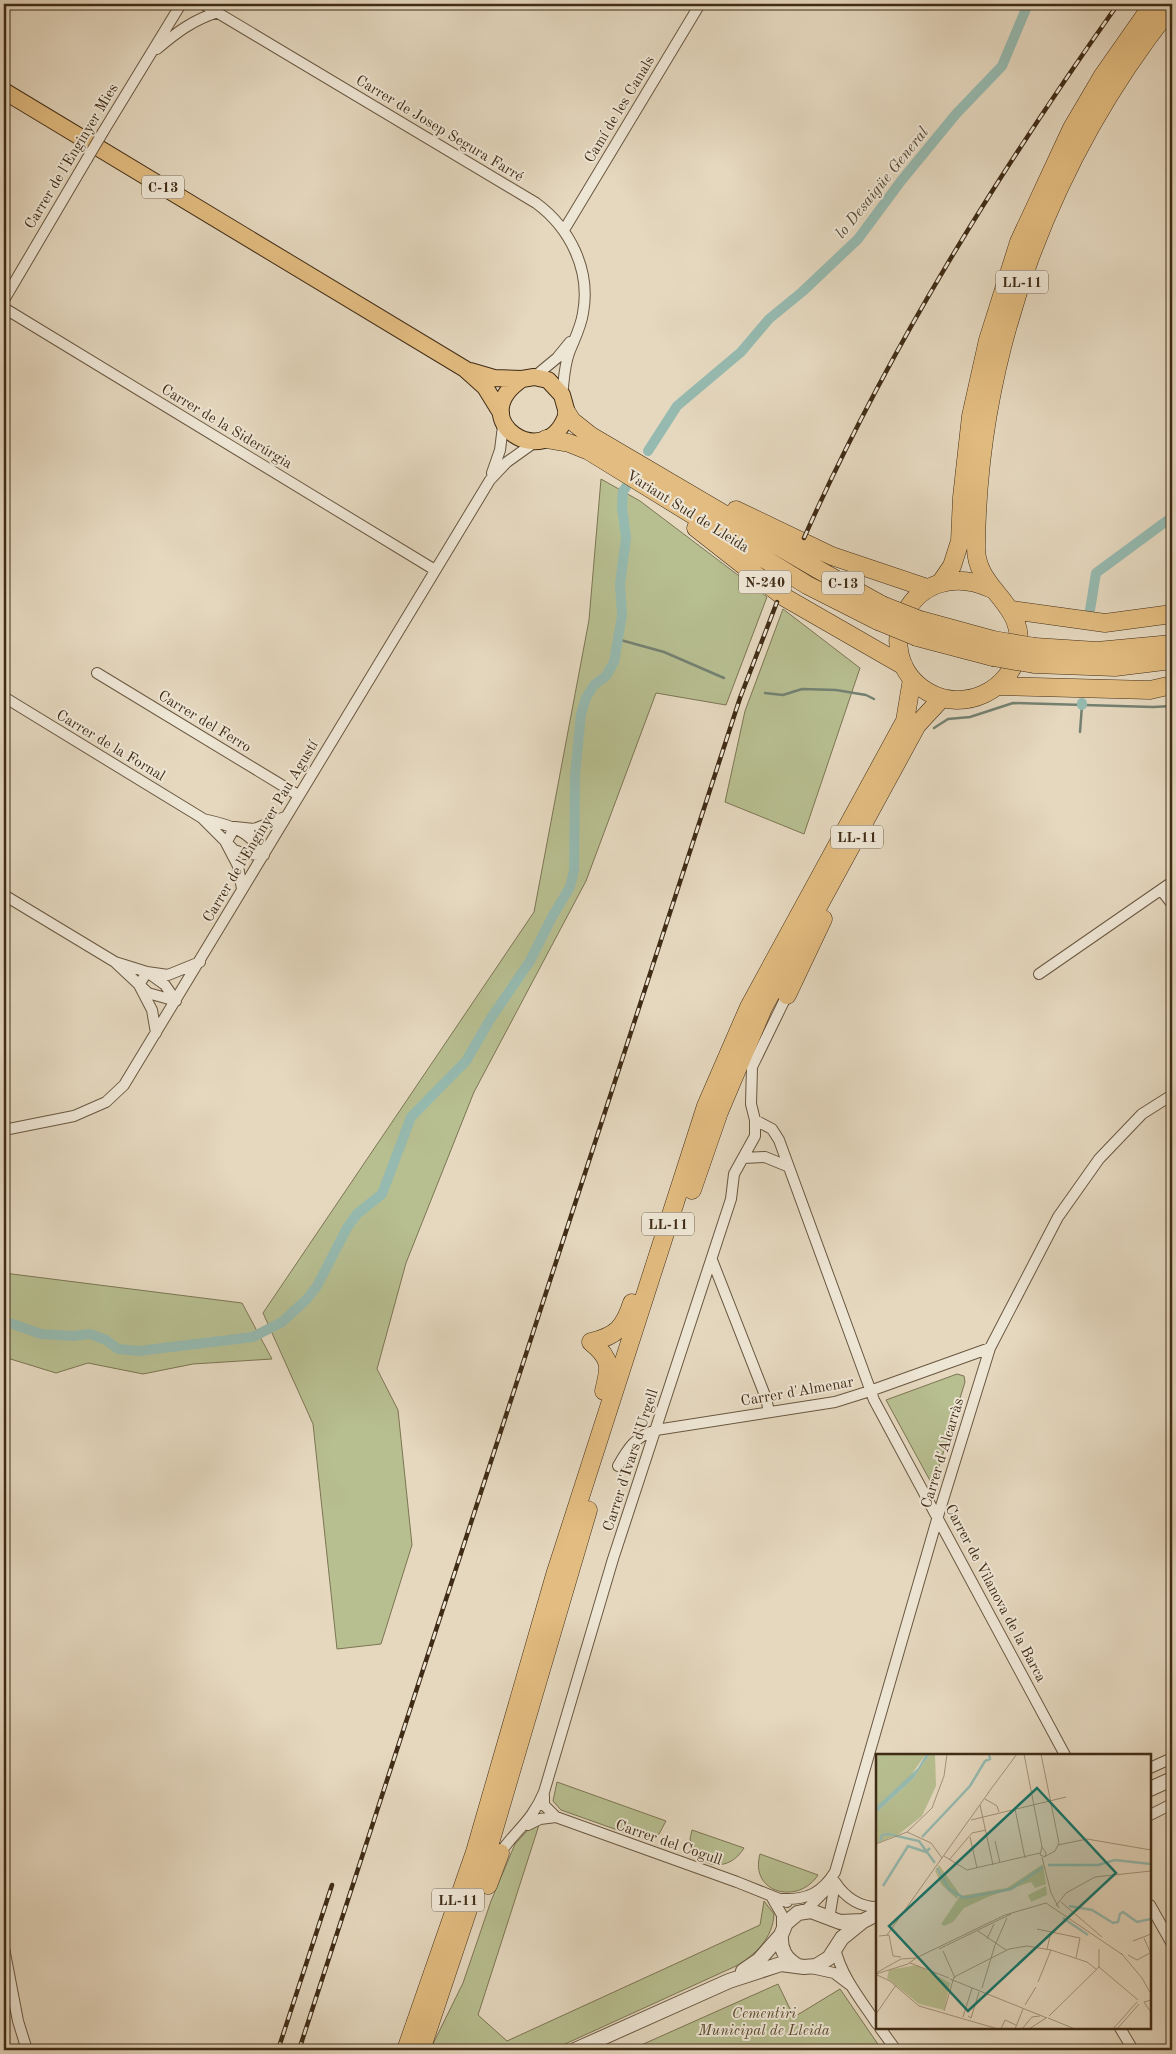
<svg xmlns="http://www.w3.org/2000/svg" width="1176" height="2054" font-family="'Old Standard TT',serif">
	<rect width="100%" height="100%" fill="#e5d8bf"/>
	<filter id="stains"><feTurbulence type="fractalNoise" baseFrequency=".004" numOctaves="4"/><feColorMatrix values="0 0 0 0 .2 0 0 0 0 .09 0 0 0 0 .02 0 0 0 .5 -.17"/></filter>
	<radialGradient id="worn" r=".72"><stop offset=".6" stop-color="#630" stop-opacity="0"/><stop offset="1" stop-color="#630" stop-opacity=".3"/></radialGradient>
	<path fill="#b7be90" stroke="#7c7553" d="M601 479 640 501 767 597 726 705 656 693 586 881 474 1092 406 1263 377 1369 398 1410 412 1545 381 1644 337 1649 313 1424 263 1313 534 912 589 620Z
		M783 609 860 668 804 834 725 802 745 711Z
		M4 1273 242 1303 272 1359 193 1364 143 1374 88 1363 56 1373 4 1357Z
		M957 1374 964 1376 965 1382 933 1486 886 1400Z
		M557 1782 666 1821 659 1834 652 1838H640L561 1810 553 1801Z
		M539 1825 478 2015 507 2041 760 1925 764 1901 774 1914C773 1938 755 1955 736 1966L552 2050H430L463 1983 491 1901 515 1844 528 1830Z
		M692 1830 744 1848C732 1868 709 1871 694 1852L690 1839Z
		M760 1854 818 1875C799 1905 749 1894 760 1854Z
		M778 1984 794 2017 840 1989 882 2050H630Z"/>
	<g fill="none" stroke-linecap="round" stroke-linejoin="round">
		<path stroke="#748172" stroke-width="2.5" d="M617 639 664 652 724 678
			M765 693 783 695 802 689 836 690 866 695 874 699
			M934 728 948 719 970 717 1013 703 1153 707 1172 706
			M1080 732 1082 705"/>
		<path stroke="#96bab0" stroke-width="10" d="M648 451 677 406 741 352 769 319 802 292 858 239 901 181 956 114 1002 66 1028 4
			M1090 610 1096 573 1172 517
			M1082 705V703
			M4 1321 41 1334 73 1336 90 1334 106 1340 118 1349 139 1351 253 1337 282 1322 307 1299 317 1286 347 1228 357 1214 382 1194 411 1117 466 1061 491 1018 530 961 552 917 570 887 574 871 575 775 581 714 586 698 594 685 606 676 614 662 622 615 620 584 626 538 622 507 623 491 626 487"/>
		<defs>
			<path id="minor" d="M203 4 536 203C570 228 591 270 583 313 581 327 574 340 569 353 564 367 564 381 562 395
				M157 49C177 32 193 20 218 12
				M103 132 181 4
				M564 230 700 4
				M4 300 87 159
				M4 308 435 570
				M534 377 557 358 570 342
				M492 473 500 450 503 426
				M97 673 298 795
				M4 697 202 818 234 850 245 854 264 855
				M203 819C230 825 249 830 264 855
				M242 889 238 866 226 843 235 827 254 829 285 817
				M1161 890 1172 904
				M4 895 115 962 147 972 165 985 176 1001
				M116 963 148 993 176 1001
				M1039 974 1172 882
				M156 1033 152 1010 139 985 147 972 168 975 200 962
				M755 1120 772 1129 779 1140 874 1400 1065 1755
				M4 1130 74 1116 106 1102 124 1085 490 480 507 462 535 442
				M743 1158 765 1157 787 1166
				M712 1260 766 1398 769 1412
				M618 1466C628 1448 636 1436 656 1430L835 1402 870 1391 990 1348
				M1150 1768 1172 1758
				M544 1796V1805L556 1817 737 1882 787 1902
				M1150 1815 1172 1804
				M528 1825 540 1819 556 1817
				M500 1853C517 1829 532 1821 544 1792L613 1559 731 1199 734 1174 755 1136V1120L751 1104 752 1067 787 995
				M835 1882C845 1897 859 1907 877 1907
				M771 1896 782 1915V1929
				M782 1899C807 1900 822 1893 835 1872L938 1516 990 1348 1058 1217 1099 1159 1142 1114 1172 1095
				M1150 1905 1172 1944
				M802 1910 805 1911 826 1890
				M829 1919 835 1883
				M4 1948 18 2021 27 2050
				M835 1948C841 1976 861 2000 877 2024
				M811 1968 834 1973 850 1985
				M880 2028 896 2050
				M1120 2028 1133 2050"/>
			<path id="tertiary" d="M1150 1789 1172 1779
				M781 1935C780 1949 785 1959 798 1966
				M743 1971 759 1960 781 1935 786 1923 798 1913 811 1911 840 1922 863 1921
				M575 2050 729 1981 781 1964 804 1967 816 1966 829 1958 842 1938 863 1921 877 1914"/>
			<path id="primary" d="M4 91 465 369 485 387 501 413
				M470 371 494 378 522 379 534 377 548 380 562 395 567 413C548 476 461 420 522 379"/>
			<path id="trunk" d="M567 413 572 421 591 436 819 570 882 605
				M546 439 569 443 589 451 807 585 878 621
				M736 510 832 556 927 588
				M696 528 784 597 904 666
				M941 582 952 566 960 541 962 497 971 416 988 340 1019 242 1072 128 1102 77 1153 4
				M992 589C910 551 865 655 928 692 964 713 1012 690 1018 650 1026 601 975 591 976 546 978 350 1051 158 1172 6
				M1012 610 1105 623 1172 614
				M920 620 993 640
				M917 637 993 657
				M1035 647 1097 651 1172 644
				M1034 664 1115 667 1172 660
				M997 686 1150 690 1172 685
				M787 995 823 919
				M692 1190 719 1112 763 1008 917 725 942 698
				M591 1342C616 1336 624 1328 632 1303
				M591 1342C612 1359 610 1367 604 1391
				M488 1885 500 1853
				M406 2050 475 1852 555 1575 706 1106 749 1007 905 721 912 679
				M421 2050 487 1853 588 1510"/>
		</defs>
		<use href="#minor" stroke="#695740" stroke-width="12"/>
		<use href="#tertiary" stroke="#695740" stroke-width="16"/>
		<use href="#primary" stroke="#402c16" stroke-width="18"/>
		<use href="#trunk" stroke="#402c16" stroke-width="19"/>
		<use href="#minor" stroke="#eee6d5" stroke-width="10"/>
		<use href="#tertiary" stroke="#eee6d5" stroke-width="14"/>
		<use href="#primary" stroke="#e2bc80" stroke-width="16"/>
		<use href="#trunk" stroke="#e2bc80" stroke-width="18"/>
		<defs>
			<path id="rail" d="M804 538C888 349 999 172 1118 4
				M278 2050 332 1885
				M299 2050 740 698 777 602"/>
		</defs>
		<use href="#rail" stroke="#402c16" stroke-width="4.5"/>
		<use href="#rail" stroke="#eee6d5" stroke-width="2.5" stroke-dasharray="8" stroke-linecap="butt"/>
		<defs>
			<path id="minor-bridge" d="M87 159 103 132"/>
			<path id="trunk-bridge" d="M882 605 920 620
				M878 621 917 637
				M993 640 1035 647
				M993 657 1034 664"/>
		</defs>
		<use href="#minor-bridge" stroke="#695740" stroke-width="12" stroke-linecap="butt"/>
		<use href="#trunk-bridge" stroke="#402c16" stroke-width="19" stroke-linecap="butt"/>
		<use href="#minor-bridge" stroke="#eee6d5" stroke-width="10"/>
		<use href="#trunk-bridge" stroke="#e2bc80" stroke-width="18"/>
	</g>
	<g text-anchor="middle" stroke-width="4" stroke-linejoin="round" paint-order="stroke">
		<g fill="#eee6d5" stroke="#74644f" stroke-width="1">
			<rect x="142" y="175.5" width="42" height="23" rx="4"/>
			<rect x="996" y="270.5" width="52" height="23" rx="4"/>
			<rect x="739" y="570.5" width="52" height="23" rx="4"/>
			<rect x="822" y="571.5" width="42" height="23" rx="4"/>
			<rect x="831" y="825.5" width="52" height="23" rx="4"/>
			<rect x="642" y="1212.5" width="52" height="23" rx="4"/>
			<rect x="432" y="1888.5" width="52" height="23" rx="4"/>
		</g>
		<g font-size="14" font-weight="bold" fill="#402c16">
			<text x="163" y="192">C-13</text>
			<text x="1022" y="287">LL-11</text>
			<text x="765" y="587">N-240</text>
			<text x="843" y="588">C-13</text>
			<text x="857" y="842">LL-11</text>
			<text x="668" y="1229">LL-11</text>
			<text x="458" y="1905">LL-11</text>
		</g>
		<g font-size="15" fill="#402c16" stroke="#eee6d5">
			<text transform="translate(619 109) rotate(-59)" y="5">Camí de les Canals</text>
			<text transform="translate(440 128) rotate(31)" y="5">Carrer de Josep Segura Farré</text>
			<text transform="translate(71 156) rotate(-59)" y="5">Carrer de l'Enginyer Mies</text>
			<text transform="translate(227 426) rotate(31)" y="5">Carrer de la Siderúrgia</text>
			<text transform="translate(688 511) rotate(32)" y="5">Variant Sud de Lleida</text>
			<text transform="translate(205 721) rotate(31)" y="5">Carrer del Ferro</text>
			<text transform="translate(111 745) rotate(31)" y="5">Carrer de la Fornal</text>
			<text transform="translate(260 831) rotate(-59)" y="5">Carrer de l'Enginyer Pau Agustí</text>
			<text transform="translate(797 1391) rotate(-10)" y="5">Carrer d'Almenar</text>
			<text transform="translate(942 1453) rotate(-73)" y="5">Carrer d'Alcarràs</text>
			<text transform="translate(630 1460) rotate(-72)" y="5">Carrer d'Ivars d'Urgell</text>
			<text transform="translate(996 1593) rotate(62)" y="5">Carrer de Vilanova de la Barca</text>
			<text transform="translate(669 1842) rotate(19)" y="5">Carrer del Cogull</text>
		</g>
		<g font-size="15" font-style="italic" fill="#58492e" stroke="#eee6d5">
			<text x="764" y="2018">Cementiri<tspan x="764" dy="17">Municipal de Lleida</tspan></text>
		</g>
		<g font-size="16" font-style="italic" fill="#514835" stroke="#eee6d5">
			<text transform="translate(881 182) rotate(-51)" y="6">lo Desaigüe General</text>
		</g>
	</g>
	<g transform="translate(876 1754)">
		<rect width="275" height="275" fill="#e5d8bf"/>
		<path d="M0 0H50L32 25 0 54ZM54 0H59L60 32 46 62 23 80 0 90V59L37 25ZM167 110 170 130 159 134 155 128 114 142 88 154 77 168 68 172 65 170 84 142 131 134ZM63 111 83 139 81 145 66 131 59 117ZM170 132 171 141 155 148 152 141ZM41 211 74 229 68 256 43 250 11 224 13 216Z" fill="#b7be90"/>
		<path d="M50 0H54L37 25 0 59V53L42 14Z" fill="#96bab0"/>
		<path fill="none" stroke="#96bab0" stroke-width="2.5" d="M46 83 94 32 109 7 114 5 113 0M4 87 6 81 12 80 43 87 59 109M172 111H222L239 106 275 110M61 114 73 135 88 144 135 135 167 113M7 132 32 92 50 98 54 94M193 152 216 156 237 169 242 168 244 160 247 158 261 168 275 165M187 164 212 181"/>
		<path fill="none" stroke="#a3937b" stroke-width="1" d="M148 0 166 93 164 101 169 103 170 99 166 93M165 0 183 89 179 97 170 102M112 39 141 0M109 45 121 52 123 58M104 51 117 111M139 55 149 104M95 66 190 43M31 78 55 89 66 104M94 83 101 114M119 87 124 109M0 90 31 78 56 54 68 22 71 0M182 91 211 85 275 96M68 102 91 116 164 99M166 103 175 139 183 154M73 106 96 79 110 76M185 148 226 183M180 152 190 139 219 123 275 117M161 175 204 184 200 204M102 177 130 196M11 181 113 38M3 182 13 181 17 202 25 203M268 184 275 200M111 185 118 170M257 187 275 180M63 195 135 160M171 195 175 178M223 195V213L262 246M67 197 79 224M245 199 266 224 275 240M252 201 261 206 274 199M40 204 129 161 170 149 247 201M34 209 73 224M0 219 25 205 40 204 32 210 0 220M1 221 14 227 43 252 122 275M74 225 171 264M162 228 175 196M106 234 119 191 131 164M149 251 160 233M68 257 78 223 133 195 151 192 175 196 211 208 220 215M274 257 268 248 275 246M0 260 20 231M92 262 95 264 103 238M173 262 223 213M87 263 96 234M172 264 199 275M125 275 129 266 140 271M139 275 147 255M146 275 156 263 164 262M153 275 170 264M237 275 261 248M241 275 263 250"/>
		<path fill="#0f766e" fill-opacity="0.15" stroke="#0f766e" stroke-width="2.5" d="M161 34 240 119 92 257 13 172Z"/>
		<rect width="275" height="275" fill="none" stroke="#402c16" stroke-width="2.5"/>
	</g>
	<rect width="1176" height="2054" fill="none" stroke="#e5d8bf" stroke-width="20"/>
	<rect x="5" y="5" width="1166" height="2044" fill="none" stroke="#402c16" stroke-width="2.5"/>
	<rect x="10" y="10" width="1156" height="2034" fill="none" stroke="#402c16"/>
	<rect width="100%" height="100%" filter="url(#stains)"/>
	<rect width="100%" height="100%" fill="url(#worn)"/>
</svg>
